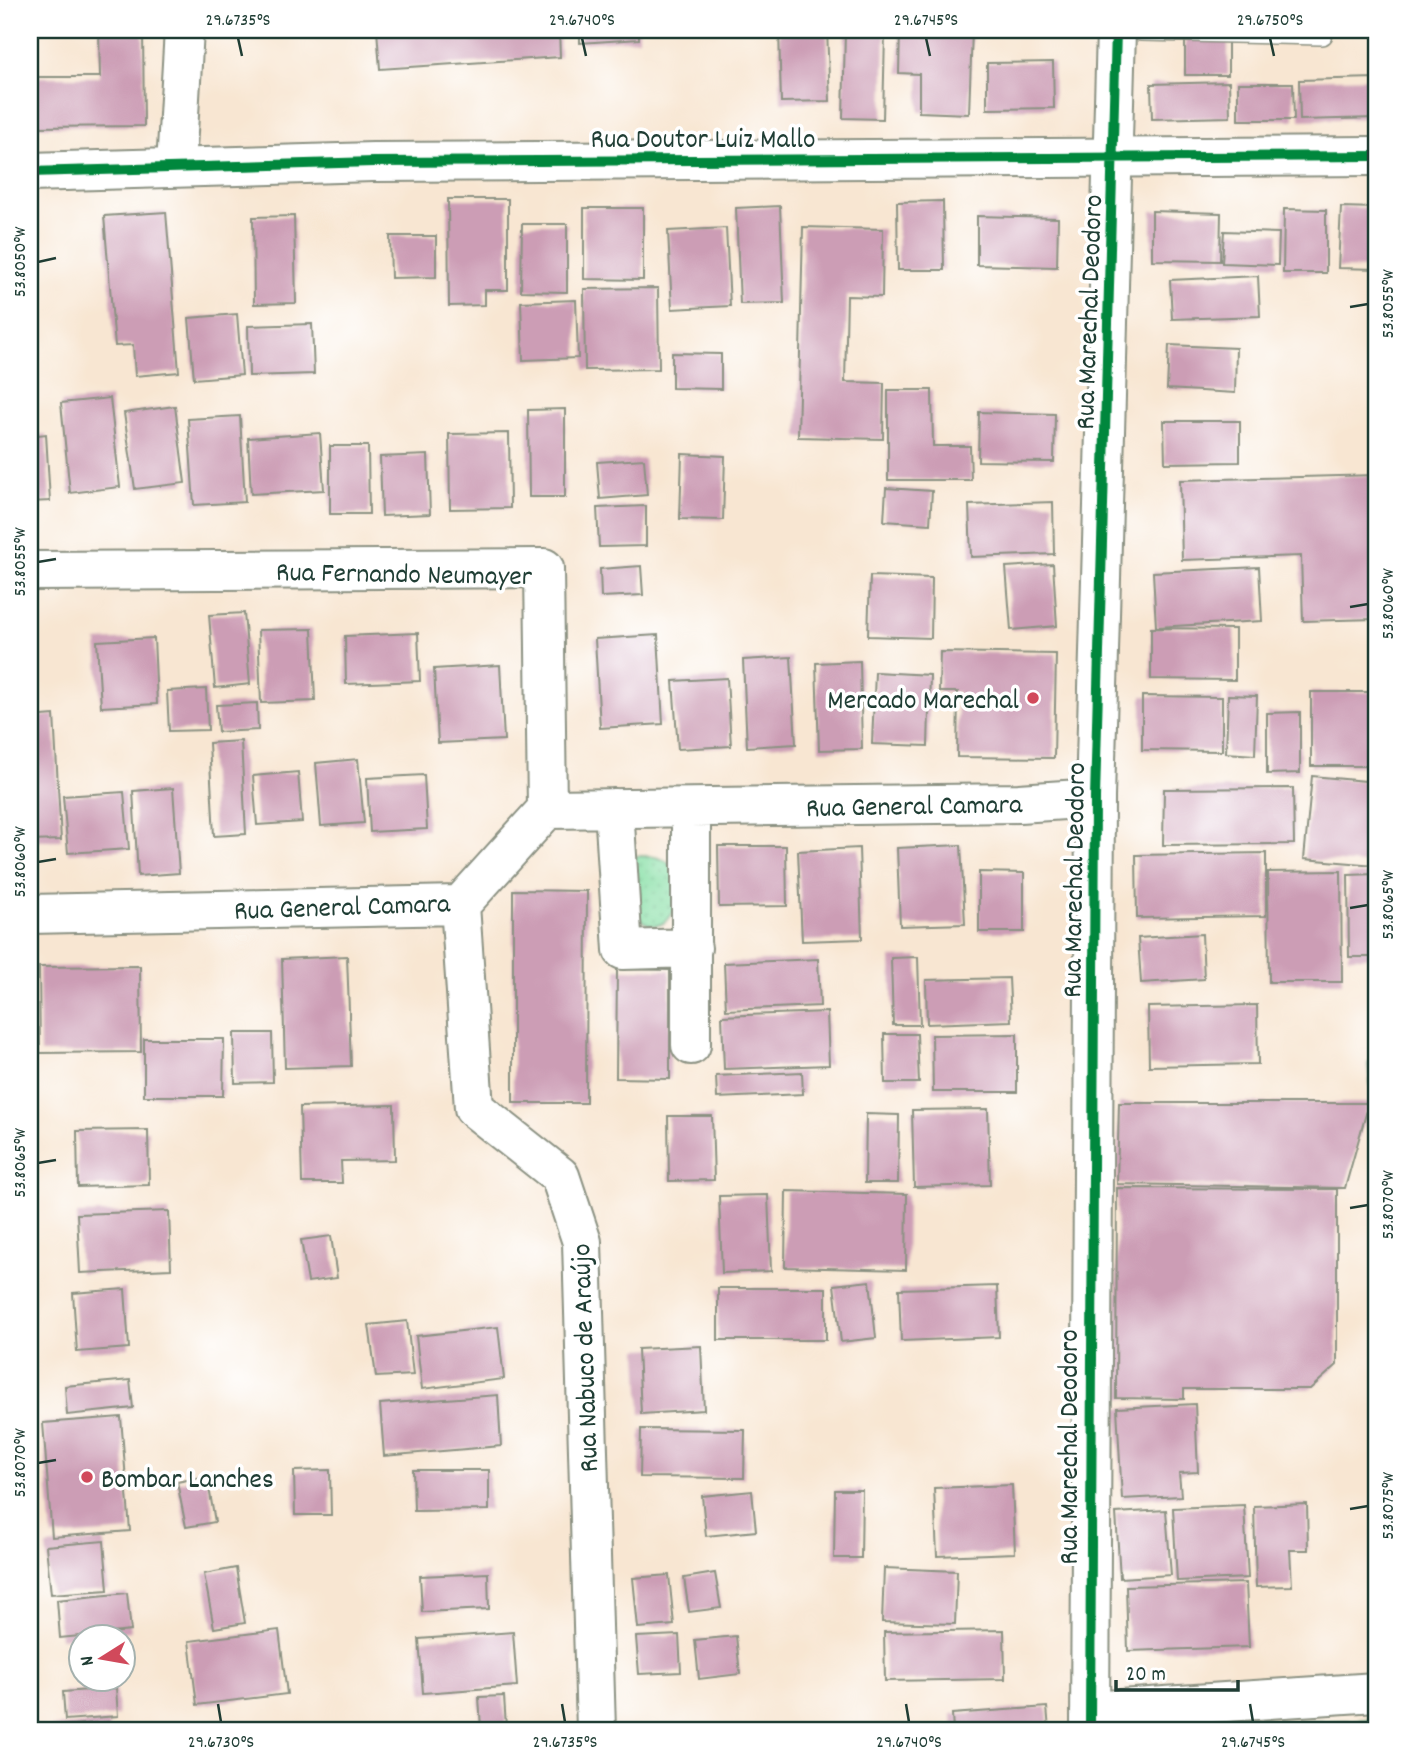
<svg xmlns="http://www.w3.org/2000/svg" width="1406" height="1760" font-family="Dekko,sans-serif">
	<defs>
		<pattern id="grass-dots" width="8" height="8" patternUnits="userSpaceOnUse" patternTransform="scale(1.75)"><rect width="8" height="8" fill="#86dfa5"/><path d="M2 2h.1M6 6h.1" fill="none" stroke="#73c08f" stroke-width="1.8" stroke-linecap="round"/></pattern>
		<pattern id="forest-firs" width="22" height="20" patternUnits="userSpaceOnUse" patternTransform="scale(1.75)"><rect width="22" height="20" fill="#6cbe8a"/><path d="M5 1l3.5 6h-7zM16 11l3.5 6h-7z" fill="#589c72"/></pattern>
	</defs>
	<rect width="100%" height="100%" fill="#fff"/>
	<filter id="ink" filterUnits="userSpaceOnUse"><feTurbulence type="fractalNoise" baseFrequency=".0143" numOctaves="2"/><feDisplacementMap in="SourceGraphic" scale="14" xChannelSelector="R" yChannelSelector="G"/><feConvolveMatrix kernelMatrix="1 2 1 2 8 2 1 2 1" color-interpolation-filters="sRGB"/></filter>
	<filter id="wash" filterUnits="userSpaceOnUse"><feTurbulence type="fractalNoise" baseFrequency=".00686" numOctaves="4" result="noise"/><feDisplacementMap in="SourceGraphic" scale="28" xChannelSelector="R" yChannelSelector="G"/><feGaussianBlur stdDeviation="1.57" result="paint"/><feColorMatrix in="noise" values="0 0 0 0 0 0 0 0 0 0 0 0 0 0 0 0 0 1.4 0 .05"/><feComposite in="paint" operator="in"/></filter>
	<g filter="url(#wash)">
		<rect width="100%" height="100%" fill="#f8e6d2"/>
		<path fill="url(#grass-dots)" stroke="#528e6c" stroke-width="2" d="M632 856C645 856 660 855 670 864 685 878 679 930 651 925 645 924 637 917 632 914Z
			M1376 1719V1730H1144V1727Z"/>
		<path fill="url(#forest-firs)" stroke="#467e5f" stroke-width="2" d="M1376 1054V1100L1373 1099 1368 1064Z"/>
		<g id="blocks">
			<path fill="#cc9db5" d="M99 30H143L144 126 31 127 30 77H100Z
				M265 30H303L304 32 266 35Z
				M377 30H559L560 57 380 69Z
				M580 30H639V39L580 43Z
				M779 30H827L830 101 781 102Z
				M900 30H972L969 114 919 112V74L899 73Z
				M845 32 885 33 883 119 843 118Z
				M1185 34H1228V75H1185Z
				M1053 62 1054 108 987 109V63Z
				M1376 78V118L1300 120 1299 80Z
				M1229 82 1230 117 1152 119 1151 84Z
				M1238 83H1293L1294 120H1238Z
				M448 199H508V290H485V305L449 306Z
				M943 201 944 270H898L897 202Z
				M780 206 784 303 740 304 736 208Z
				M1341 207 1376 208V269L1338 268Z
				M584 208H643V280L584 279Z
				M1284 209 1326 210V273H1283Z
				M1152 211 1221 213 1220 261 1152 260Z
				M166 212 179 372 135 376 133 345 115 346 104 216Z
				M294 216 296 303 254 304 253 217Z
				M977 216 1058 218 1057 267 977 265Z
				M522 224H567V292L521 291Z
				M803 227 883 229 882 297 847 296 845 382 884 383 883 439 798 437Z
				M726 228 730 306 672 309 668 231Z
				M1224 231 1279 233 1278 265 1222 263Z
				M390 236H436V277L391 278Z
				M1258 276 1260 316 1172 319 1170 280Z
				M658 288 659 369 585 370 584 289Z
				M576 300 578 358 523 360 521 302Z
				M237 314 242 375 194 379 189 318Z
				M312 324 314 374 249 376 248 326Z
				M1169 345 1236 348 1235 393 1167 389Z
				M672 353 721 354V389L672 388Z
				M888 390H932L933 446H970L971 480H888Z
				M110 398 120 487 70 493 61 403Z
				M175 406 185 483 135 489 124 413Z
				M565 409V497H529L528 410Z
				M979 412 1055 414 1054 462 978 461Z
				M240 416 245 502 194 505 188 419Z
				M1164 421H1240V462L1165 463Z
				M320 433 324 490 251 494 248 438Z
				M509 433 510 508 450 509 449 434Z
				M46 434 50 501 30 502V436Z
				M330 446H368L369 514H330Z
				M682 454 725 456 723 520 680 519Z
				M428 455 430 514 382 516 380 457Z
				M644 459 647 495 600 499 597 462Z
				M1376 475V619L1303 621 1301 556 1182 560 1180 480Z
				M886 488 932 491 930 524 884 521Z
				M1053 502 1054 554 971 557 969 505Z
				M646 506V546L599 547 597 508Z
				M1053 564 1057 626 1011 630 1006 567Z
				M641 566 643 595 601 597 600 569Z
				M1259 567 1262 621 1156 627 1153 572Z
				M870 576 932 578 931 638 868 636Z
				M244 613 250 684 215 688 209 615Z
				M1151 628 1235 629V680L1151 679Z
				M312 629 315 701 261 703 258 630Z
				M418 633 420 681 346 684 345 636Z
				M658 635 663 724 600 728 595 639Z
				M154 638 157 704 101 707 97 641Z
				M940 652 1056 654 1054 758 957 757 958 692H939Z
				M791 657 796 744 747 747 743 660Z
				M860 661 862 749 819 750 816 663Z
				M500 665 504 740 438 743 434 669Z
				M875 672 930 675 928 746 872 744Z
				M727 678 731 746 678 749 673 681Z
				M206 689 208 730 169 731 167 691Z
				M1311 692H1372V766H1311Z
				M1228 695 1257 696 1255 755 1226 753Z
				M1142 696 1222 697V751L1142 750Z
				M257 703 258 730 218 732 216 705Z
				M1300 712V773L1267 774V713Z
				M54 715 61 840 30 841V717Z
				M241 741 246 834 214 836 209 743Z
				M358 759 364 823 321 826 316 763Z
				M298 772 302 822 257 825 253 776Z
				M424 775 427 829 370 832 367 778Z
				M1312 776 1376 782 1375 865 1304 859Z
				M173 788 179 873 138 876 133 791Z
				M1293 788 1294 844 1163 845 1164 789Z
				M124 792 129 849 68 853 63 796Z
				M961 845 965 924 900 926 897 848Z
				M718 846H786L787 906 719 907Z
				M859 848 862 939 802 941 798 851Z
				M1266 853V916L1137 918 1136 855Z
				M1341 871 1342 982H1269L1268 872Z
				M979 872 1024 873V932H979Z
				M1376 874V957H1349L1348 875Z
				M513 890 587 891 586 1103H513Z
				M1202 934 1204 979 1141 983 1138 938Z
				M347 956 351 1066 285 1068 282 959Z
				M918 957 920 1025H893L891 958Z
				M818 959 820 1006 726 1010 724 963Z
				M140 966 141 1052 40 1053 39 967Z
				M617 969 670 970V1079L616 1078Z
				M1009 978 1011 1021 927 1024 926 980Z
				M1257 1005 1258 1064 1149 1066 1148 1007Z
				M827 1012 829 1065 724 1069 722 1016Z
				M234 1033H272L273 1082 235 1083Z
				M884 1034H917L919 1083H885Z
				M1017 1034V1092H933L932 1035Z
				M144 1039H224L223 1096H144Z
				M802 1072 803 1094 717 1098 716 1076Z
				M1119 1103H1369L1345 1188 1117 1184Z
				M394 1105 395 1160 341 1161 342 1183H302L300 1107Z
				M988 1109 990 1185 914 1187 912 1110Z
				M866 1114 899 1115 898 1183H865Z
				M668 1116H712L714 1180 669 1181Z
				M148 1130 149 1185 78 1187 77 1131Z
				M1117 1188 1337 1189V1365L1310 1389H1184V1399L1116 1398Z
				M786 1191 907 1194 906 1270 785 1267Z
				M768 1195 771 1271 722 1273 719 1196Z
				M169 1211 171 1269 80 1273 77 1214Z
				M331 1236 337 1278 308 1282 301 1240Z
				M870 1281 876 1338 841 1342 834 1285Z
				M997 1286 999 1337 901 1341 899 1289Z
				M718 1288H826V1340H718Z
				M125 1289 129 1348 77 1352 73 1293Z
				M407 1321 413 1375 376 1377 369 1325Z
				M498 1327 504 1379 422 1389 416 1336Z
				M701 1346 704 1410 641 1414 638 1349Z
				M130 1380 133 1408 67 1415 65 1386Z
				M498 1395 501 1446 384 1456 380 1404Z
				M1195 1404 1198 1472 1179 1473 1181 1496 1122 1499 1117 1408Z
				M121 1417 130 1531 52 1537 43 1423Z
				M641 1429 745 1430 744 1478 640 1477Z
				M330 1470 331 1515H295L294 1471Z
				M413 1470H489V1510L414 1511Z
				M207 1476 215 1522 186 1527 177 1482Z
				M1012 1485 1015 1553 937 1556 934 1488Z
				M835 1490H862L861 1558H834Z
				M752 1491 756 1531 706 1536 702 1496Z
				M1307 1504 1308 1550H1290L1292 1586 1256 1587 1254 1506Z
				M1244 1505 1248 1578 1177 1581 1173 1508Z
				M1166 1510 1171 1575 1120 1578 1116 1513Z
				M104 1541 108 1590 51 1594 46 1546Z
				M236 1568 245 1623 214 1628 204 1574Z
				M884 1568 957 1571 955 1624 882 1622Z
				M488 1573 489 1609 422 1612 420 1576Z
				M715 1573 721 1608 689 1612 684 1578Z
				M669 1575 674 1625 638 1628 633 1578Z
				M1246 1583 1249 1647 1128 1651 1126 1586Z
				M127 1593 131 1631 60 1638 57 1600Z
				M279 1630 287 1694 197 1705 189 1641Z
				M1004 1630 1005 1679 885 1681 884 1632Z
				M513 1632 517 1686 423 1693 419 1639Z
				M679 1635 681 1672 639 1674 636 1637Z
				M736 1636 740 1674 699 1679 695 1640Z
				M116 1688 118 1716 65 1720 63 1692Z
				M504 1696 506 1727 481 1728 479 1697Z
				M1047 1707 1049 1730H953L952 1714Z
				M108 1722 109 1730H50V1727Z"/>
		</g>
	</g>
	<g filter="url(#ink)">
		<use href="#blocks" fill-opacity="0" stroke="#8c9283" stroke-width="2"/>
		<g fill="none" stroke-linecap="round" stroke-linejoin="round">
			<defs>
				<path id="service" d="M1141 30 1322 34"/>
				<path id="minor" d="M176 166 184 30
					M30 172 373 162 1376 156
					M30 571 544 568 547 809
					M614 808 623 950 692 948
					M460 905 474 1108 560 1176 582 1242 596 1730
					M30 914 460 905 547 809 1019 803 1095 798
					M691 1045V808"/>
				<path id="tertiary" d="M1090 1711 1376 1692
					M1090 1730 1095 798 1116 30"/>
			</defs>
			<use href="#service" stroke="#8c9283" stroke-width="24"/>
			<use href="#minor" stroke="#8c9283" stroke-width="42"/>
			<use href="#tertiary" stroke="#8c9283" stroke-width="42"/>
			<use href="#service" stroke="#fff" stroke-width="21"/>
			<use href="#minor" stroke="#fff" stroke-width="38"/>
			<use href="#tertiary" stroke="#fff" stroke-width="38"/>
			<defs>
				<path id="cycleway" d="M30 172 373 162 1376 156
					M1090 1730 1095 798 1116 30"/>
			</defs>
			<use href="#cycleway" stroke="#fff" stroke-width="15"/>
			<use href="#cycleway" stroke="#00873e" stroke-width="10"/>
		</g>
	</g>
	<path fill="none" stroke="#1f3d34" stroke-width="2.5" d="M238 38 242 56M582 38 586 56M926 38 930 56M1270 38 1274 56M38 262 56 258M1350 307 1368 304M38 562 56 559M1350 607 1368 604M38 862 56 859M1350 908 1368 905M38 1163 56 1160M1350 1208 1368 1205M38 1463 56 1460M1350 1509 1368 1506M218 1704 221 1722M562 1704 565 1722M906 1704 909 1722M1250 1704 1253 1722"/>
	<g fill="#d1495b" stroke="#fff" stroke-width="2.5">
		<circle cx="1033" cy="698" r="7"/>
		<circle cx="87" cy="1477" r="7"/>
	</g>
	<g text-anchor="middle" stroke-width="7" stroke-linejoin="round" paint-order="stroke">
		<g font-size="28" fill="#1f3d34" stroke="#fff">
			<text x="703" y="147">Rua Doutor Luiz Mallo</text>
			<text transform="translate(1087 312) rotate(-88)" y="10">Rua Marechal Deodoro</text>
			<text transform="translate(404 572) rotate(1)" y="10">Rua Fernando Neumayer</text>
			<text transform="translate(914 804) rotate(-1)" y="10">Rua General Camara</text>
			<text transform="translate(1072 880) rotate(-89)" y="10">Rua Marechal Deodoro</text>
			<text transform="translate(342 905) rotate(-2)" y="10">Rua General Camara</text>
			<text transform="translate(583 1358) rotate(-92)" y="10">Rua Nabuco de Araújo</text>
			<text transform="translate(1067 1447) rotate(-90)" y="10">Rua Marechal Deodoro</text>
		</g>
		<g font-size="28" fill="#1f3d34" stroke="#fff" text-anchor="end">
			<text x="1019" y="708">Mercado Marechal</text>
			<text x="101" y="1487" text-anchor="start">Bombar Lanches</text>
		</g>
	</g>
	<rect width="1406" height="1760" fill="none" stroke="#fff" stroke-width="77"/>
	<g transform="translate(102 1658) rotate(259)"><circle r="33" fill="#ffffff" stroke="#a5b1ae" stroke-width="2"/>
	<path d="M0-5L12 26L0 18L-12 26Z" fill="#d1495b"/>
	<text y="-10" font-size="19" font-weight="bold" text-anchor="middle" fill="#1f3d34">N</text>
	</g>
	<path d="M1116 1680v10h122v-10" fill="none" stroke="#1f3d34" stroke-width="3.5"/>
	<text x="1126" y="1680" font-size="21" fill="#1f3d34" stroke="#ffffff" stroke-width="5" paint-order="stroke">20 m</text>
	<rect x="38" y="38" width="1330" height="1684" fill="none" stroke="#1f3d34" stroke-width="2.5"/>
	<g font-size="18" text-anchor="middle" fill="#1f3d34">
		<text x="238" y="25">29.6735°S</text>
		<text x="582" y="25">29.6740°S</text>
		<text x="926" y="25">29.6745°S</text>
		<text x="1270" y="25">29.6750°S</text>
		<text transform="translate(19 262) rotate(-90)" y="6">53.8050°W</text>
		<text transform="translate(1387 304) rotate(-90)" y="6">53.8055°W</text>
		<text transform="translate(19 562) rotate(-90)" y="6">53.8055°W</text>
		<text transform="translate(1387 604) rotate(-90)" y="6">53.8060°W</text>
		<text transform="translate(19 862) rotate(-90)" y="6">53.8060°W</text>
		<text transform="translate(1387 905) rotate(-90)" y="6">53.8065°W</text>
		<text transform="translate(19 1163) rotate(-90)" y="6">53.8065°W</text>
		<text transform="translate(1387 1205) rotate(-90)" y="6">53.8070°W</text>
		<text transform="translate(19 1463) rotate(-90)" y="6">53.8070°W</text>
		<text transform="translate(1387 1506) rotate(-90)" y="6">53.8075°W</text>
		<text x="221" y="1747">29.6730°S</text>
		<text x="565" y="1747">29.6735°S</text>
		<text x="909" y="1747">29.6740°S</text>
		<text x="1253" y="1747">29.6745°S</text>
	</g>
</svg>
